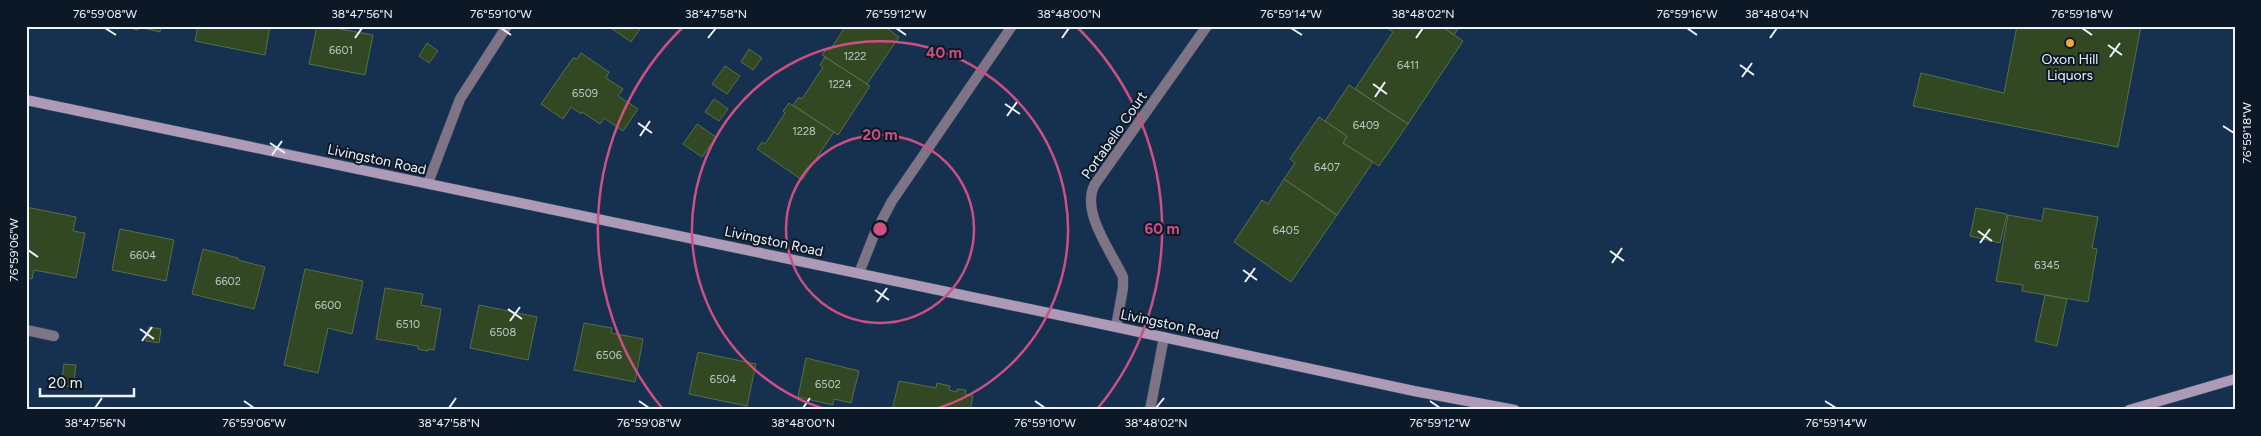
<svg xmlns="http://www.w3.org/2000/svg" width="2261" height="436" font-family="Figtree,sans-serif">
	<rect width="100%" height="100%" fill="#163150"/>
	<path fill="#314822" stroke="#576f48" d="M121 26H161L160 32 139 27 138 30Z
		M198 26H270L265 55 195 41Z
		M317 26H341L340 29 373 35 365 75 309 64Z
		M608 26H642L631 42Z
		M846 26H884L899 37 867 84 822 55 827 48 830 50Z
		M1388 26H1441L1463 41 1408 124 1355 89 1393 32 1387 28Z
		M1441 26H1460L1454 35Z
		M2017 26H2141L2118 147 1913 106 1921 73 2004 93Z
		M427 43 438 51 429 63 419 56Z
		M749 49 762 58 753 70 741 62Z
		M581 53 609 72 606 78 623 89 618 96 638 109 623 131 604 118 600 124 582 112 581 114 571 107 563 119 541 104 573 58 577 59Z
		M825 57 870 86 838 135 793 105 799 97 802 99 823 67 820 65Z
		M725 66 740 76 727 94 712 84Z
		M1349 85 1408 124 1379 166 1343 143 1347 136 1325 121Z
		M714 99 728 109 719 121 705 112Z
		M789 103 834 132 802 180 757 149 762 142 765 144 785 113 783 111Z
		M1319 117 1347 136 1343 143 1373 162 1337 215 1284 179 1295 163 1290 159Z
		M697 124 716 137 702 157 683 144Z
		M1284 179 1337 215 1291 282 1234 242 1262 200 1268 204Z
		M26 207 76 217 73 231 85 233 76 278 34 270 32 279 26 278Z
		M1976 208 2007 214 2000 243 1970 236Z
		M2044 208 2098 217 2092 248 2097 249 2088 302 2022 291 2023 285 1996 281 2008 215 2042 221Z
		M120 229 174 240 166 281 112 270Z
		M203 249 238 258V260L265 267 254 309 192 294Z
		M305 269 363 281 352 334 328 328 318 373 284 365Z
		M385 288 423 294 421 305 441 309 434 350 428 349V351L418 349V346L376 339Z
		M2045 295 2067 299 2057 346 2035 341Z
		M479 305 537 317 528 360 470 348Z
		M584 323 612 328 611 333 643 339 635 382 574 370Z
		M149 327 161 329 159 343 146 341Z
		M698 352 756 364 747 406 689 394Z
		M806 358 859 371 851 403 834 399 833 405 798 397Z
		M64 364 76 365 73 387 61 386Z
		M899 381 936 388 937 383 950 386 949 390 957 392V389L966 390 965 394 973 396 970 410H892Z"/>
	<g fill="none" stroke-linecap="round" stroke-linejoin="round">
		<defs>
			<path id="service" d="M26 330 54 336
				M1150 410 1164 337"/>
			<path id="minor" d="M428 183 460 99 507 26
				M859 273 874 235 892 201 1012 26
				M1116 327 1123 288V277C1111 251 1080 211 1095 184L1207 26"/>
			<path id="secondary" d="M26 100 1116 327 1414 391 1515 410
				M2129 410 2235 379"/>
		</defs>
		<use href="#service" stroke="#344c68" stroke-width="11"/>
		<use href="#minor" stroke="#344c68" stroke-width="11"/>
		<use href="#secondary" stroke="#344c68" stroke-width="11"/>
		<use href="#service" stroke="#7f7485" stroke-width="10"/>
		<use href="#minor" stroke="#7f7485" stroke-width="10"/>
		<use href="#secondary" stroke="#ac9ab6" stroke-width="10"/>
	</g>
	<path fill="none" stroke="#edf4fc" stroke-width="2" d="M105 28 116 35M501 28 511 35M896 28 906 35M1291 28 1302 35M1687 28 1697 35M2082 28 2092 35M355 38 362 28M708 38 716 28M1062 38 1069 28M1416 38 1423 28M1770 38 1777 28M2108 45 2122 55M2110 57 2120 43M1740 65 1754 75M1742 77 1752 63M1373 84 1387 94M1375 97 1385 82M1005 104 1020 114M1007 116 1017 102M638 123 652 133M2223 126 2234 133M640 136 650 121M270 143 285 153M272 155 282 141M1978 231 1992 241M1980 243 1990 229M28 250 38 257M1610 251 1624 261M1612 263 1622 248M1243 270 1257 280M1245 282 1255 268M875 290 889 300M877 302 887 288M508 309 522 319M510 321 520 307M140 329 154 339M142 341 152 327M244 401 254 408M639 401 649 408M1035 401 1045 408M1430 401 1440 408M1825 401 1836 408M95 408 102 398M449 408 456 398M803 408 810 398M1156 408 1164 398"/>
	<g fill="none" stroke="#cd4f83" stroke-width="2.5">
		<circle cx="880" cy="229" r="94"/>
		<path d="M828 410A188 188 0 1 1 932 410"/>
		<path d="M662 408A282 282 0 0 1 682 28M1078 28A282 282 0 0 1 1098 408"/>
	</g>
	<circle fill="#eea83c" stroke="#0d1827" stroke-width="2" cx="2070" cy="43" r="5"/>
	<g text-anchor="middle" stroke-width="4" stroke-linejoin="round" paint-order="stroke">
		<g font-size="11" fill="#bec9c6">
			<text x="341" y="54">6601</text>
			<text x="855" y="60">1222</text>
			<text x="1408" y="69">6411</text>
			<text x="840" y="88">1224</text>
			<text x="585" y="97">6509</text>
			<text x="1366" y="129">6409</text>
			<text x="804" y="135">1228</text>
			<text x="1327" y="171">6407</text>
			<text x="1286" y="234">6405</text>
			<text x="143" y="259">6604</text>
			<text x="2047" y="269">6345</text>
			<text x="228" y="285">6602</text>
			<text x="328" y="309">6600</text>
			<text x="408" y="328">6510</text>
			<text x="503" y="336">6508</text>
			<text x="609" y="359">6506</text>
			<text x="723" y="383">6504</text>
			<text x="828" y="388">6502</text>
		</g>
		<g font-size="14" fill="#edf4fc" stroke="#0d1827">
			<text x="2070" y="64">Oxon Hill<tspan x="2070" dy="16">Liquors</tspan></text>
		</g>
		<g font-size="14" fill="#edf4fc" stroke="#0d1827">
			<text transform="translate(1114 135) rotate(-55)" y="5">Portabello Court</text>
			<text transform="translate(377 159) rotate(12)" y="5">Livingston Road</text>
			<text transform="translate(774 241) rotate(12)" y="5">Livingston Road</text>
			<text transform="translate(1170 324) rotate(12)" y="5">Livingston Road</text>
		</g>
	</g>
	<circle cx="880" cy="229" r="8" fill="#cd4f83" stroke="#0d1827" stroke-width="2.5"/>
	<g font-size="15" text-anchor="middle" font-weight="bold" fill="#cd4f83" stroke="#0d1827" stroke-width="4" stroke-linejoin="round" paint-order="stroke">
		<text x="944" y="58">40 m</text>
		<text x="880" y="140">20 m</text>
		<text x="1162" y="234">60 m</text>
	</g>
	<rect width="2261" height="436" fill="none" stroke="#0d1827" stroke-width="55"/>
	<path d="M40 388v8h94v-8" fill="none" stroke="#edf4fc" stroke-width="2.5"/>
	<text x="48" y="388" font-size="15" fill="#edf4fc" stroke="#0d1827" stroke-width="4" paint-order="stroke">20 m</text>
	<rect x="28" y="28" width="2206" height="380" fill="none" stroke="#edf4fc" stroke-width="2"/>
	<g font-size="12" text-anchor="middle" fill="#edf4fc">
		<text x="105" y="18">76°59'08"W</text>
		<text x="362" y="18">38°47'56"N</text>
		<text x="501" y="18">76°59'10"W</text>
		<text x="716" y="18">38°47'58"N</text>
		<text x="896" y="18">76°59'12"W</text>
		<text x="1069" y="18">38°48'00"N</text>
		<text x="1291" y="18">76°59'14"W</text>
		<text x="1423" y="18">38°48'02"N</text>
		<text x="1687" y="18">76°59'16"W</text>
		<text x="1777" y="18">38°48'04"N</text>
		<text x="2082" y="18">76°59'18"W</text>
		<text transform="translate(2247 133) rotate(-90)" y="4">76°59'18"W</text>
		<text transform="translate(14 250) rotate(-90)" y="4">76°59'06"W</text>
		<text x="95" y="427">38°47'56"N</text>
		<text x="254" y="427">76°59'06"W</text>
		<text x="449" y="427">38°47'58"N</text>
		<text x="649" y="427">76°59'08"W</text>
		<text x="803" y="427">38°48'00"N</text>
		<text x="1045" y="427">76°59'10"W</text>
		<text x="1156" y="427">38°48'02"N</text>
		<text x="1440" y="427">76°59'12"W</text>
		<text x="1836" y="427">76°59'14"W</text>
	</g>
</svg>
